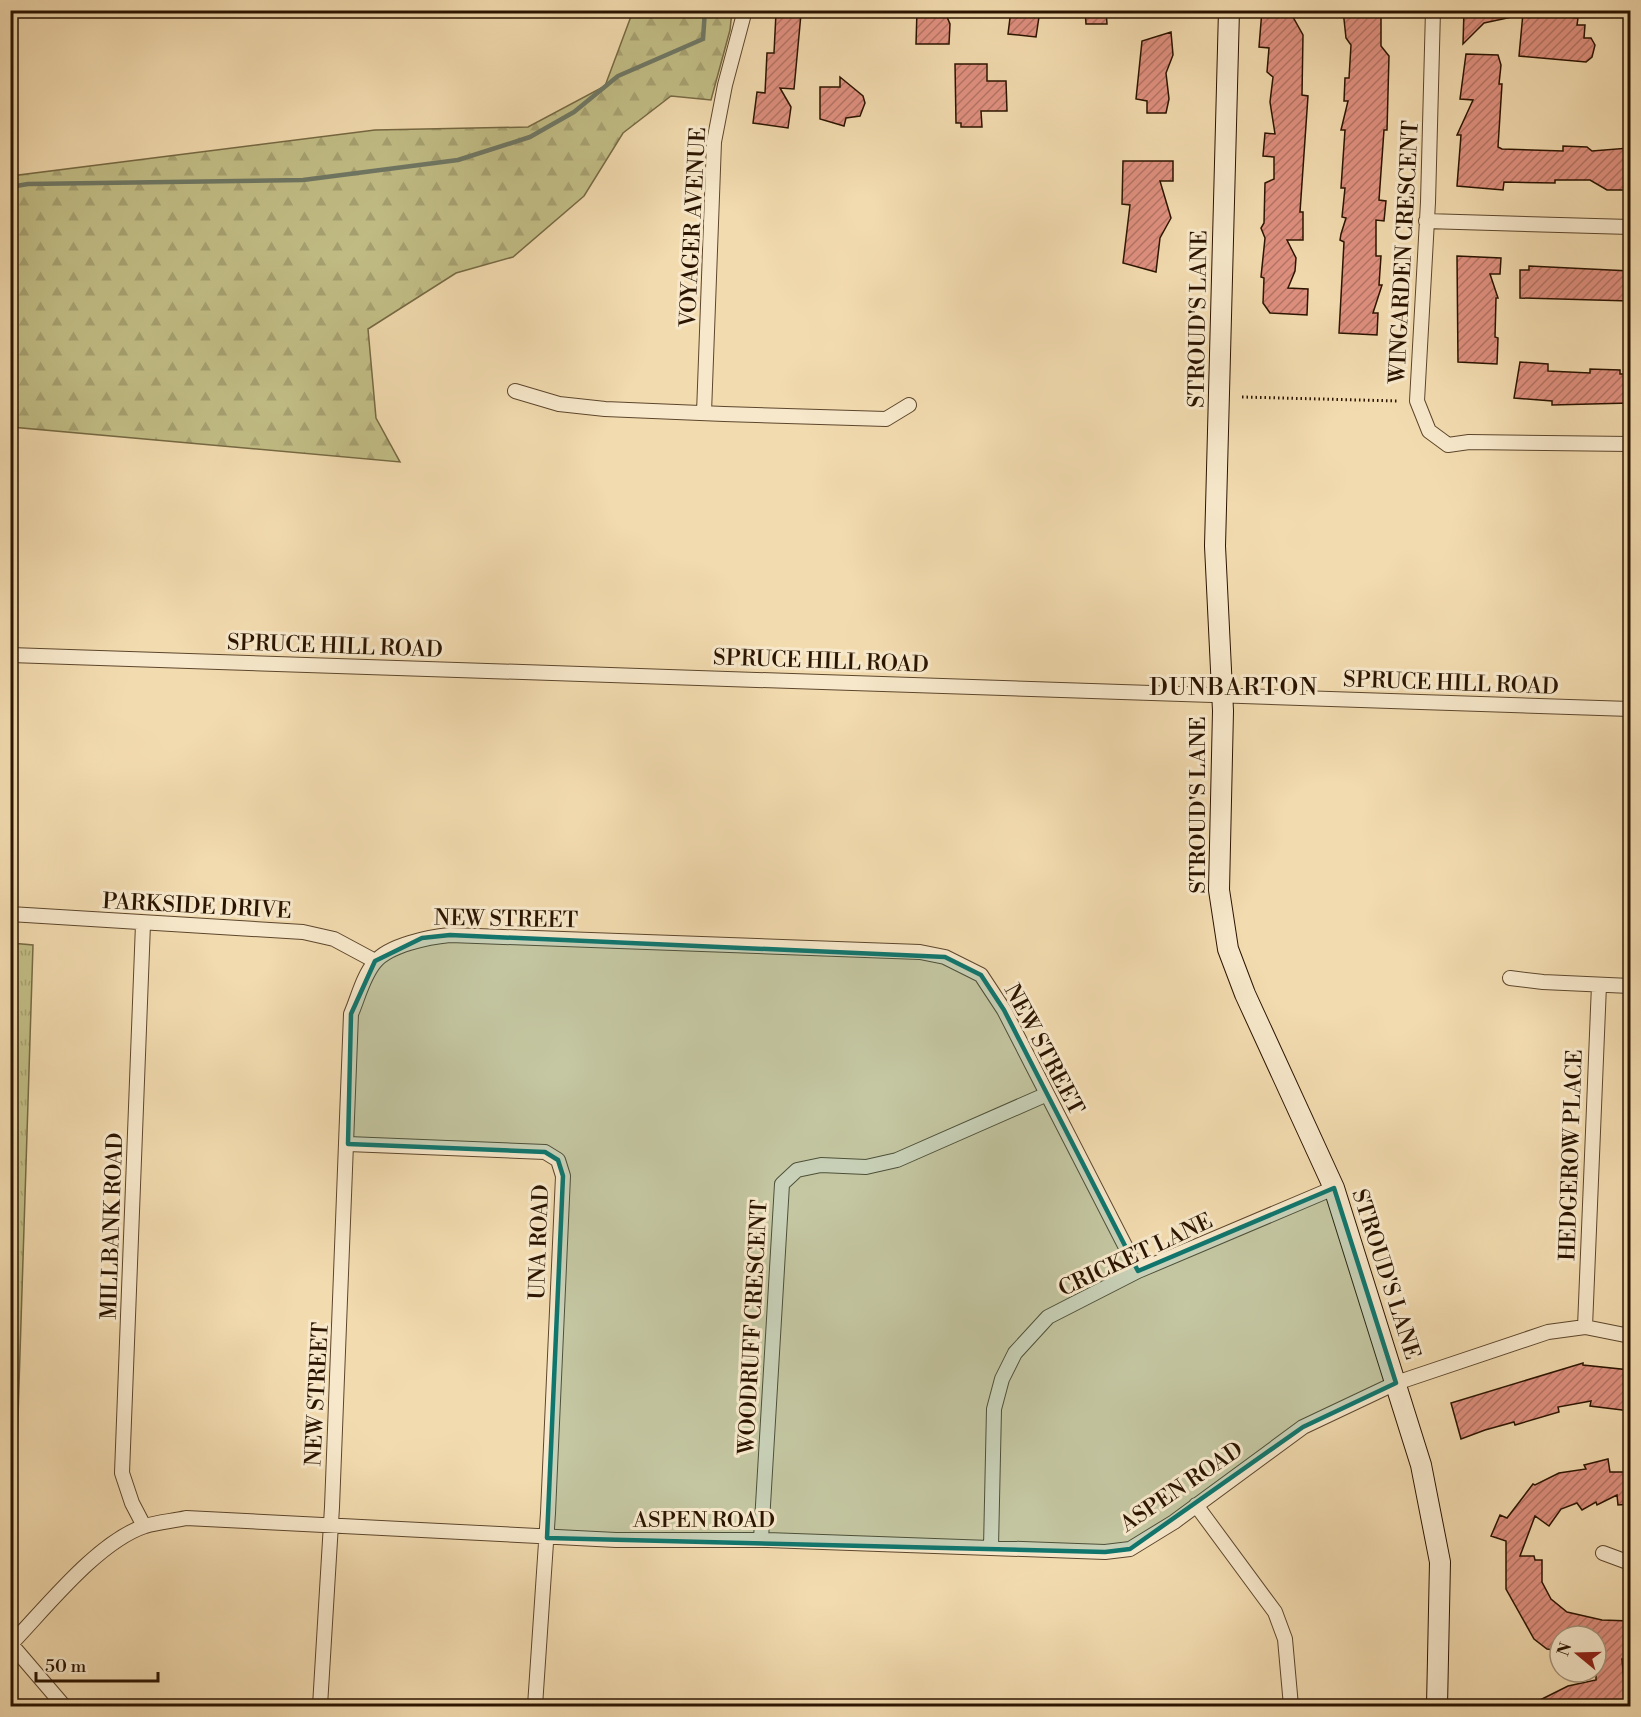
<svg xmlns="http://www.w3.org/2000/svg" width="1641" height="1717" font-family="'Libre Bodoni',serif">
	<defs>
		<pattern id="grass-tufts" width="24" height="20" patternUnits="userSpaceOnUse" patternTransform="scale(1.5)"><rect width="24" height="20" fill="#c2be86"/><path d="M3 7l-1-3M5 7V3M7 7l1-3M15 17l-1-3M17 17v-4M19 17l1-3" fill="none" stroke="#a7a272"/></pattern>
		<pattern id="forest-firs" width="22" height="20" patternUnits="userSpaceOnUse" patternTransform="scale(1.5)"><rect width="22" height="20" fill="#c2be86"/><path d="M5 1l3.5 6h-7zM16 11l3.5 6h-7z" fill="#a7a272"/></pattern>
		<pattern id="building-hatch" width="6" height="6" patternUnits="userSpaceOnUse" patternTransform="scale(1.5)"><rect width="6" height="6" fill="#df907f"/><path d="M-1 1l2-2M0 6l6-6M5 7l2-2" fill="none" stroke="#b57466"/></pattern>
	</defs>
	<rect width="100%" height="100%" fill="#f2dbaf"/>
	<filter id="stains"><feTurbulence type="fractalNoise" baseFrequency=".00333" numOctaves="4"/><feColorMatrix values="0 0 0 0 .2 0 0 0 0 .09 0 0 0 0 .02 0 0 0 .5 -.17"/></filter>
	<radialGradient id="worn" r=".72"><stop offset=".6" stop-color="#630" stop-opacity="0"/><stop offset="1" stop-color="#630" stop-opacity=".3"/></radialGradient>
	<path fill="url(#grass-tufts)" stroke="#766943" stroke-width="1.5" d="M11 943 33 945 17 1448 10 1446Z"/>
	<path fill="url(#forest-firs)" stroke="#766943" stroke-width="1.5" d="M633 11H732L730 30 711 100 671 96 623 133 584 196 513 257 456 273 368 329 376 418 400 462 11 427V176L375 130 528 127 605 86Z"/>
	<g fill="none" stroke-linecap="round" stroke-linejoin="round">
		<path stroke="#6f7865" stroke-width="4.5" d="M10 187 28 184 303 180 458 160 530 137 574 112 618 76 703 39 705 10"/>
	</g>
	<path fill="url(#building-hatch)" stroke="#2b1400" stroke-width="1.5" d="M917 10H944L950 24 949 44H916Z
		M1011 10H1040L1036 37 1008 34Z
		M1085 10H1106L1107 24H1086Z
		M1262 10H1289L1303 35 1302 95 1308 96 1300 212H1303V240H1287L1296 258 1295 271 1288 288 1308 289 1307 315 1270 313 1263 303 1264 278 1261 277 1265 238 1261 228 1264 223 1265 183 1274 179V157L1263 156 1265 133 1275 134 1270 102 1273 77 1267 72 1269 48 1259 47Z
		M1343 10H1381V46L1389 56 1387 130H1384L1379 200 1386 201 1384 221 1376 220V256H1381L1379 285H1382L1373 313H1378L1377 335 1339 333 1344 242 1340 240 1341 234 1346 218 1342 217 1345 188H1341L1345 130H1341L1348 101H1344L1345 78H1349L1351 45 1346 38Z
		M1464 10H1516L1517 16 1484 23 1463 44Z
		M776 13 801 14 794 89 780 88 791 107 788 128 753 123 757 92 765 93 767 53H774Z
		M1523 13 1578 18 1577 25H1585L1584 38H1591L1595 45 1592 57 1586 62 1519 56Z
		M1171 32 1173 55 1166 73 1169 99 1166 113H1147V101L1136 99 1142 41Z
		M1466 54 1498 55 1501 65 1499 84H1502L1498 147 1502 149 1563 151V146L1587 147 1592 151 1629 148 1628 190H1607L1590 180H1555V183L1504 182 1503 190 1457 186 1461 135H1457L1473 100 1460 99Z
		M955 64H987V81H1006L1007 111H981L982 127H961V123H956Z
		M840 77 863 96 865 103 860 116 846 118 844 126 820 119V87H840Z
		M1123 161H1173V181H1160L1171 218 1160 238 1156 272 1123 263 1130 205 1122 204Z
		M1457 256 1501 258 1500 274H1490L1498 298H1496L1495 337 1498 338 1497 364 1458 362Z
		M1529 266 1630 271V301L1520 298V270H1529Z
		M1520 362 1548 364V371L1590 373V369L1620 370V374H1630V403L1552 405V401L1514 398Z
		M1583 1363V1365L1630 1370V1411L1590 1406 1591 1401 1558 1407 1559 1412 1515 1425 1514 1422 1485 1430 1461 1439 1451 1403Z
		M1608 1459 1610 1472H1630V1504L1618 1505 1617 1495 1597 1505 1596 1502 1582 1510 1577 1503 1561 1509 1549 1526 1535 1516 1520 1556H1534L1535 1560H1542V1582L1551 1599 1567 1612 1602 1620 1630 1621V1659H1622L1626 1707H1526L1568 1686 1596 1680V1636H1560V1651L1547 1649 1534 1639 1506 1589V1541L1491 1536 1500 1515 1507 1518 1533 1484 1535 1485 1559 1473 1586 1469 1584 1465Z"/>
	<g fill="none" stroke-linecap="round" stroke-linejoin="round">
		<defs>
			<path id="street" d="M1433 10 1428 202 1417 401 1429 431 1448 445 1469 442 1630 444
				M1426 221 1630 227
				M515 391 559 404 605 409 724 414 886 419 909 405
				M704 413 714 142 725 85 745 10
				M10 655 1630 709
				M10 914 303 932 334 939 375 961
				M143 924 122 1473 132 1503 144 1526
				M1510 978 1543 982 1630 986
				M348 1144 545 1152 558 1160 563 1176 548 1513 535 1706
				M1585 1327 1599 985
				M1196 1505 1275 1612 1285 1639 1291 1706
				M761 1539 782 1184 797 1170 821 1165 866 1167 897 1160 1045 1095
				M991 1547 994 1409 1002 1379 1015 1353 1048 1317 1138 1271 1334 1188
				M1603 1553 1630 1563
				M10 1643 64 1706
				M10 1645C45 1609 97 1542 145 1526 158 1522 173 1521 186 1518L616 1540H767L1105 1552 1130 1549 1174 1522 1303 1427 1396 1383 1548 1332 1585 1327 1630 1336
				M320 1706 332 1507 351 1014C358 998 363 976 375 962 389 945 429 937 450 935L920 952 945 957 981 975 1004 1010 1138 1271"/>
			<path id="secondary" d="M1229 10 1215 546 1223 711 1219 890 1228 949 1245 994 1334 1188 1421 1465 1440 1562 1437 1706"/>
		</defs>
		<use href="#street" stroke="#5d462c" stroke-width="16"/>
		<use href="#secondary" stroke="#2b1400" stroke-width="22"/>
		<path stroke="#2b1400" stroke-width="3" stroke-dasharray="1.5 3" stroke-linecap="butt" d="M1242 397 1398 401"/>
		<use href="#street" stroke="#f7e8cb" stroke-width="14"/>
		<use href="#secondary" stroke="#f7e8cb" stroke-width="20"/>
	</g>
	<path fill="#0f766e" fill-opacity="0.2" stroke="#0f766e" stroke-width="4.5" stroke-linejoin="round" d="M450 935 945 957 981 975 1004 1010 1138 1271 1334 1188 1396 1383 1303 1427 1130 1549 1105 1552 547 1538 563 1176 558 1160 545 1152 348 1144 351 1014 375 961 422 938Z"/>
	<g text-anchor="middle" stroke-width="6" stroke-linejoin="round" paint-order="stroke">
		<g font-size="22" fill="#2b1400" stroke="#f7e8cb">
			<text transform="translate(692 227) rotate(-87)" y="8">VOYAGER AVENUE</text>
			<text transform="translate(1403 252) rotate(-87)" y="8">WINGARDEN CRESCENT</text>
			<text transform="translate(1197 319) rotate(-89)" y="8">STROUD'S LANE</text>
			<text transform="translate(335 645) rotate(2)" y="8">SPRUCE HILL ROAD</text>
			<text transform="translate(821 660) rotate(2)" y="8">SPRUCE HILL ROAD</text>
			<text transform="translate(1451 682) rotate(2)" y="8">SPRUCE HILL ROAD</text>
			<text transform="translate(1197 805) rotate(-90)" y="8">STROUD'S LANE</text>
			<text transform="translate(197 905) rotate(3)" y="8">PARKSIDE DRIVE</text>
			<text transform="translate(506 918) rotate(1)" y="8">NEW STREET</text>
			<text transform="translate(1045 1049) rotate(62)" y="8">NEW STREET</text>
			<text transform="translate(1570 1155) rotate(-88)" y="8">HEDGEROW PLACE</text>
			<text transform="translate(111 1226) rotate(-88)" y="8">MILLBANK ROAD</text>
			<text transform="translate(538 1242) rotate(-88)" y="8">UNA ROAD</text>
			<text transform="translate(1135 1254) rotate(-25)" y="8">CRICKET LANE</text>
			<text transform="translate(1387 1274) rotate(72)" y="8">STROUD'S LANE</text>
			<text transform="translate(752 1327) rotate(-87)" y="8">WOODRUFF CRESCENT</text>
			<text transform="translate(316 1394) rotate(-87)" y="8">NEW STREET</text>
			<text transform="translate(1181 1486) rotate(-34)" y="8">ASPEN ROAD</text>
			<text x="704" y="1527">ASPEN ROAD</text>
		</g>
		<g font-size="24" letter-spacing="1.5" fill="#2b1400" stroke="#f7e8cb">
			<text x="1234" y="695">DUNBARTON</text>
		</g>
	</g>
	<rect width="1641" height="1717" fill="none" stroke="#f2dbaf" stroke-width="36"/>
	<rect x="12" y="12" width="1617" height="1693" fill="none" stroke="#2b1400" stroke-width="3"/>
	<rect x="18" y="18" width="1605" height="1681" fill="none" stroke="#2b1400" stroke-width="1.5"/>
	<g transform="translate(1578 1654) rotate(289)"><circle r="28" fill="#f7e8cb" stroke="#a5937a" stroke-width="1.5"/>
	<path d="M0-4.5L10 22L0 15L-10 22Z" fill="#8f2418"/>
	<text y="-9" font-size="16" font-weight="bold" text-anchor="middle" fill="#2b1400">N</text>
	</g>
	<path d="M36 1672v9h122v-9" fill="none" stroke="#2b1400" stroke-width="3"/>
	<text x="45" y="1672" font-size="18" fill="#2b1400" stroke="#f7e8cb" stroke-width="4.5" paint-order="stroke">50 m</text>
	<rect width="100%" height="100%" filter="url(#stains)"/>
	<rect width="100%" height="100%" fill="url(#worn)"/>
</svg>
